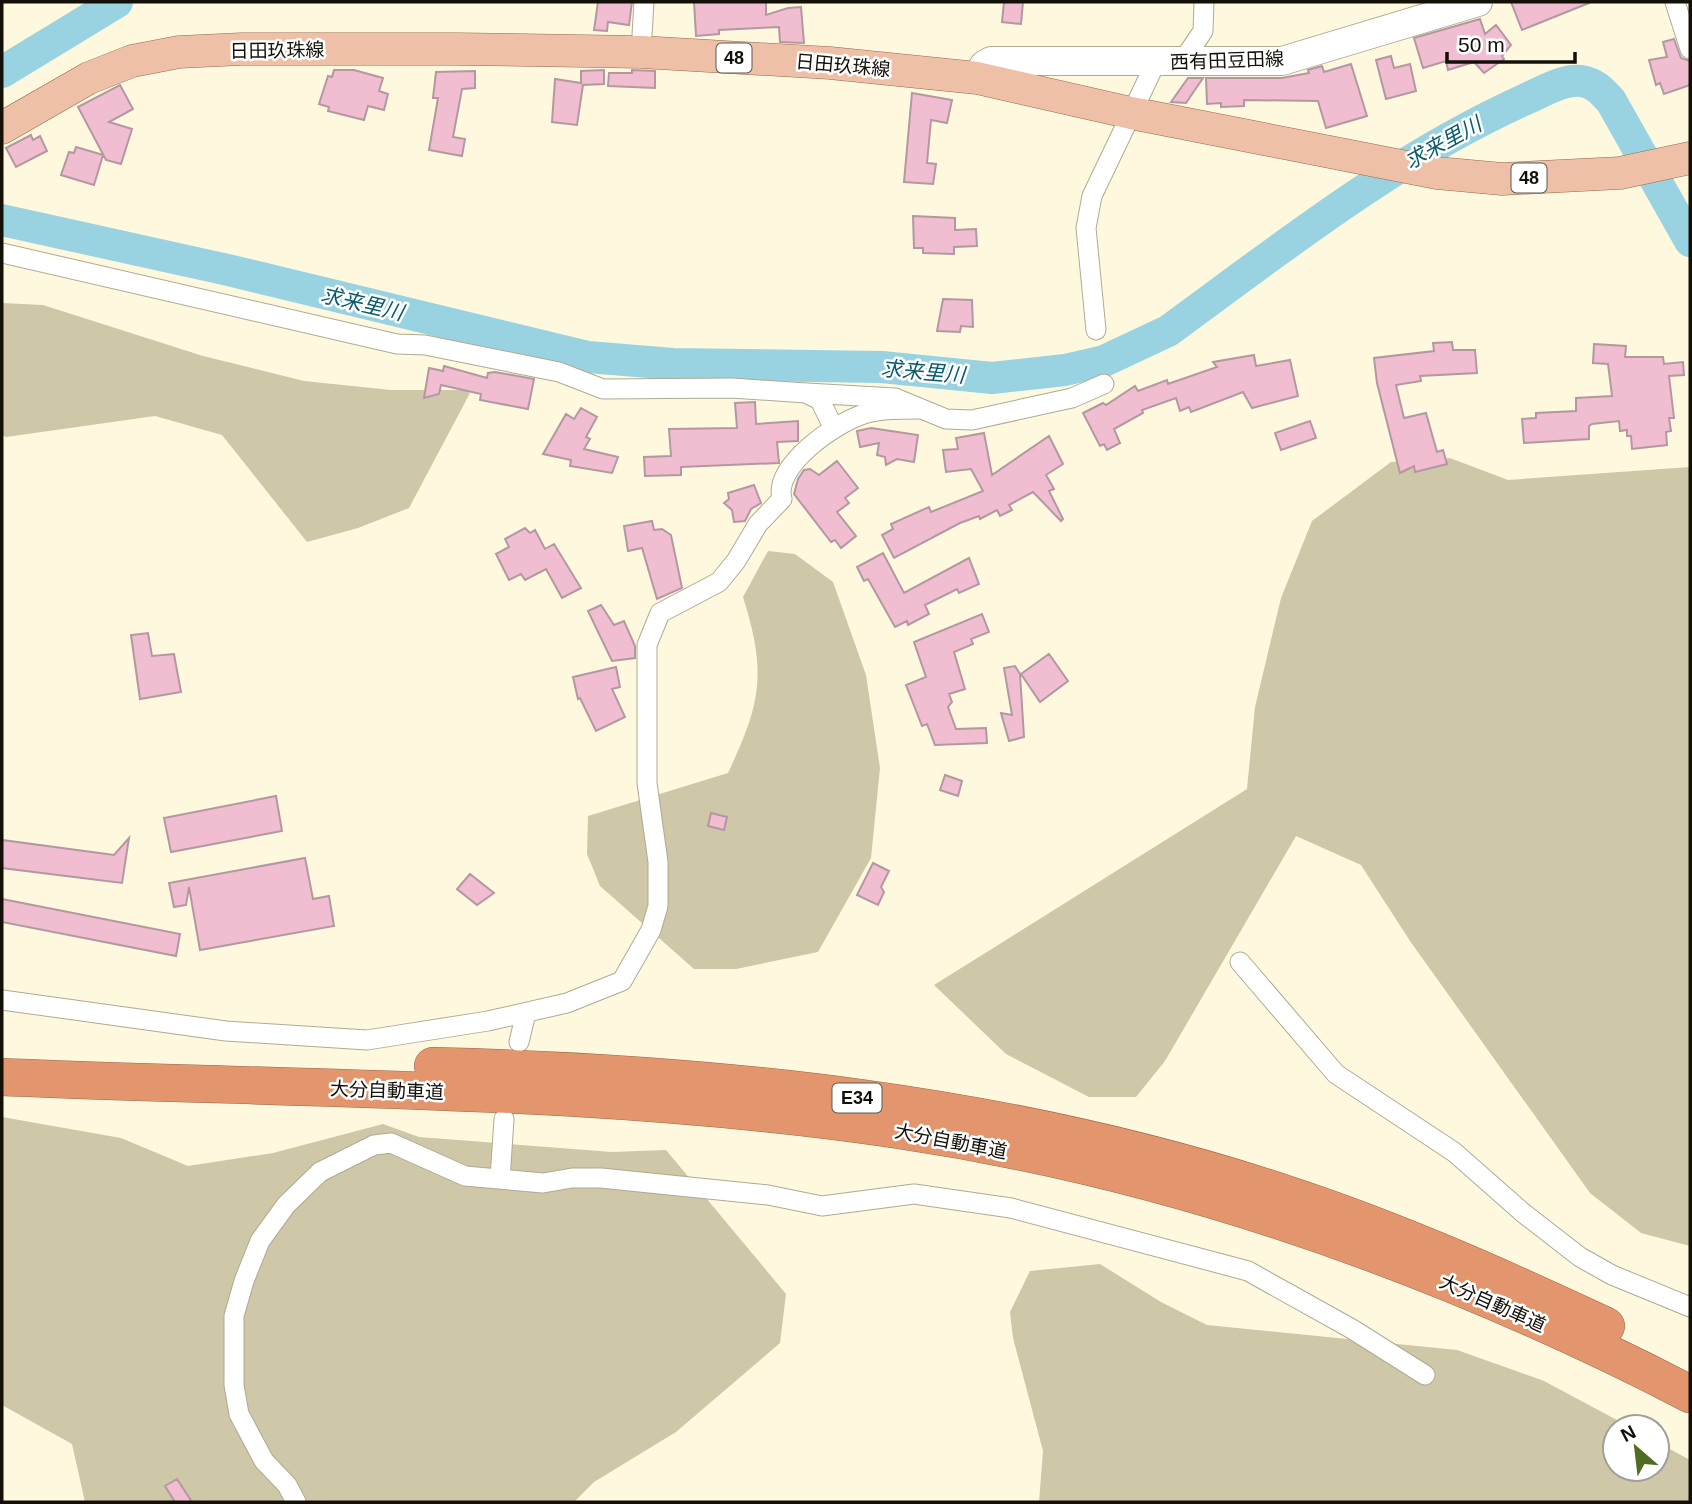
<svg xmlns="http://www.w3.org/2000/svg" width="1692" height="1504" font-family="Helvetica,'Noto Sans JP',sans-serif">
	<rect width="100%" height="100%" fill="#fef9de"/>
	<path fill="#cec7a8" d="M2 303 43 305 203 356 304 381 391 390H463L470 393 409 508 358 528 307 542 222 435 155 416 6 437 2 435Z
		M1450 458 1508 480 1690 467V1246L1641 1233 1590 1193 1410 941 1361 865 1296 836 1165 1061 1136 1097H1089L1006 1054 934 985 1247 789 1255 707 1281 598 1312 521 1391 462Z
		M768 551 795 554 833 582 866 675 880 768 871 858 818 952 736 969H694L600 886 587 854 588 816 728 773C761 703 767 673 743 597Z
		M2 1117 121 1138 188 1166 273 1153 383 1124 419 1137 612 1152 666 1150 786 1294 780 1343 676 1432 594 1482 574 1502H85L72 1444 2 1405Z
		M1100 1264 1161 1302 1207 1325 1457 1350 1544 1381 1630 1427H1615V1469H1657V1442L1690 1460V1502H1039L1043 1451 1013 1338 1010 1312 1030 1271Z"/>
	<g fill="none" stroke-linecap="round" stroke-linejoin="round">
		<path stroke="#99d3e2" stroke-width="32" d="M2 72 117 2
			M2 220 228 270 588 357 673 364 882 367 992 378 1065 370 1104 361 1168 331C1283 247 1395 158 1526 99 1542 92 1563 79 1581 81 1595 83 1602 91 1611 101L1690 241"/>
	</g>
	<path fill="#f1bed1" stroke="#b398a2" stroke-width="2" d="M598 2H632L629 25 608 22 607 31 594 30Z
		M694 2H766V15L788 8 801 7 804 43 780 42 779 27 719 30V34L696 36Z
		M1004 2H1023L1021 24 1002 22Z
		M1511 2H1589V3L1522 30Z
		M1480 19 1485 34 1496 25 1511 45 1502 56 1504 59 1484 73 1474 62 1448 70 1446 61 1423 68 1414 38Z
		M1674 39 1681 58 1690 61V85L1664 94 1660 83 1656 85 1649 60 1667 57 1663 42Z
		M1391 56 1394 68 1410 64 1416 91 1386 99 1376 60Z
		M1351 64 1367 116 1326 128 1318 101 1244 100V106L1221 107V103L1207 104 1206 78H1282L1309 73 1308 70 1322 66 1324 72Z
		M334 70H354L383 78 379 91 388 94 384 110 368 106 364 120 328 111 329 107 319 104 328 76 332 77Z
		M604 70V84L583 85 577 125 552 122 555 79 581 83V71Z
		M632 70 655 71V88L608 86 609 73H632Z
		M475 71V88L462 89 453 137 465 139 462 156 429 150 438 98H433L436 72Z
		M1188 78H1203L1186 103 1171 102Z
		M120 85 133 109 109 122 132 129 121 164 106 160 78 107Z
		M912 93 952 100 947 123 931 120 927 163 936 164 933 184 904 182Z
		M31 135 33 140 40 136 47 151 16 167 6 148Z
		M76 147 103 155 94 185 61 175 69 152 74 153Z
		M913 216 955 218V230L976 229 977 246 954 247V254L923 253V248H914Z
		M943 299 972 300 973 327 961 326 960 332 937 331Z
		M1452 342 1453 350H1475L1477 373 1420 376 1421 381 1396 385 1404 418 1426 413 1437 452 1443 450 1447 464 1415 472 1414 466 1400 473 1377 383 1374 358 1434 351 1433 343Z
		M1594 344 1626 346 1625 357H1663L1664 364 1683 362 1684 375 1669 376 1674 418H1669L1671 431 1666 432 1667 445 1632 449 1631 436H1627V430L1620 431 1619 421 1592 424 1589 426V439L1524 443 1522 419 1536 418V413L1576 411V398L1612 396 1608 364 1593 363Z
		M1254 355 1256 366 1290 360 1298 396 1252 408 1243 392 1191 412 1189 407 1180 411 1176 398 1142 410 1143 413 1114 429 1120 443 1107 450 1104 444 1100 446 1083 413 1103 403 1106 405 1135 386 1138 391 1167 380 1168 384 1217 367 1213 362Z
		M444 366 487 378 488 373 495 372 534 379 528 409 480 400 481 394 441 385 439 394 424 398 429 368 443 371Z
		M755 402 756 424 798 421V441L777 442 779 463 681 467V475L645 476 644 457 671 456 669 429 737 428 735 403Z
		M581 408 597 417 586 437 590 439 584 449 618 457 612 473 570 466 571 460 543 454 566 414 574 419Z
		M1310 421 1316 438 1281 450 1275 433Z
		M871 428 918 435 914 462 897 459 886 465 885 457 877 455 879 443 860 447 857 431Z
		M984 433 992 475 1049 436 1063 464 1046 475 1054 489 1049 491 1063 519 1061 521 1033 492 1009 505 1012 510 1000 516 997 510 980 519 979 516 960 523 894 558 882 535 893 529 891 524 929 507 931 512 983 491 971 469 946 472 943 450 958 449 956 438Z
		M837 461 858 488 845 498 849 503 837 512 856 536 841 548 835 540 831 542 794 494 798 479 804 470 810 469 819 475Z
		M754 485 761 503 751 509 745 521 734 522 732 510 724 503 729 499 728 493Z
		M652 521 654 530 662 529 671 535 682 588 657 599 642 548 628 551 624 526Z
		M525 528 530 533 535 530 545 549 554 544 581 588 562 598 546 569 525 580 521 574 509 580 496 554 509 547 505 539Z
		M883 553 904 593 969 558 979 584 959 593 957 589 925 605 929 614 908 625 907 621 895 627 868 579 864 581 857 567Z
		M601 605 614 625 624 621 635 646V658L612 661 588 611Z
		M982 614 989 632 971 639 973 644 954 652 965 689 949 694 952 702 948 707 956 729 986 728 987 743 935 745 927 724 922 726 906 685 926 677 914 642Z
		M148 633 152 656 174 654 181 692 140 699 131 635Z
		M1049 654 1068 681 1040 702 1021 674Z
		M1015 666 1020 674 1024 737 1009 741 1001 713 1012 715 1004 668Z
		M616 667 620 687 612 689 625 717 596 731 580 698 578 699 573 677Z
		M945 775 962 781 958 796 940 790Z
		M276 796 282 831 171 852 164 818Z
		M711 813 727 817 724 830 708 826Z
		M129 838 122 883 2 868V840L114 855Z
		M305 858 313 899 329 896 334 926 200 950 189 887 186 905 174 907 169 883Z
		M873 863 889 871 881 887 884 892 878 905 857 895Z
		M470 874 494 893 477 905 457 889Z
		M2 899 180 934 176 956 2 922Z
		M177 1479 192 1502H175L165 1486Z"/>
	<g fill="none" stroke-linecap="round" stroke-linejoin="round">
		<defs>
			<path id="street" d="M1675 2 1690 49
				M641 52 644 2
				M1182 62 1203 31 1204 2
				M2 253 397 344 425 345 559 372 603 389 732 388 806 393 820 400 834 429
				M1096 330 1086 228 1092 196 1156 62
				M807 393 895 398 946 419 972 420 1072 398 1104 384
				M1240 962 1336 1074 1454 1152 1522 1212 1580 1257 1612 1275 1690 1307
				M2 1000 226 1031 367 1040 488 1021 567 1003 622 981 651 930 658 906V862L647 783V645L660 613 719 582 736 561 758 524 782 499C773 466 835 423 864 414 881 409 901 409 919 409
				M519 1042 526 1013
				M500 1179 504 1119
				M296 1502 287 1485 264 1461 239 1414 234 1385V1316L244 1281 260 1241 286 1205 320 1172 374 1145 391 1143 465 1176 543 1183 572 1178H601L768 1195 822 1206 914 1194 1011 1208 1248 1271 1352 1329 1425 1375"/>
			<path id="secondary" d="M977 78 984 65 991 61H1282L1478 2"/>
			<path id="primary" d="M2 128 89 78 132 61 179 52 242 49H457L641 52 830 63 977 78 1131 113 1437 173 1502 179 1620 173 1690 158"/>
			<path id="highway" d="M433 1066C720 1073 1012 1103 1286 1194 1396 1230 1501 1277 1606 1326
				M2 1077C301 1090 602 1086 899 1130 1175 1171 1442 1266 1690 1394"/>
		</defs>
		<use href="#street" stroke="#afaa92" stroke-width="21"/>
		<use href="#secondary" stroke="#afaa92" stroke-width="30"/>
		<use href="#primary" stroke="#9a6749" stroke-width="33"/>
		<use href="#highway" stroke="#9a6749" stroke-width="38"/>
		<use href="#street" stroke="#fff" stroke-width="19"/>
		<use href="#secondary" stroke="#fff" stroke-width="28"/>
		<use href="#primary" stroke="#eec0a7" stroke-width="32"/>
		<use href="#highway" stroke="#e3966d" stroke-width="37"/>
	</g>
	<g text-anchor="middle" stroke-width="5" stroke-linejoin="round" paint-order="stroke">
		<g fill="#fff" stroke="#595851" stroke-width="2">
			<rect x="716.5" y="43.5" width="35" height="29" rx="5"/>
			<rect x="1511.5" y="163.5" width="35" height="29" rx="5"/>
			<rect x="832.5" y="1083.5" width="49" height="29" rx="5"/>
		</g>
		<g font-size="18" font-weight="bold" fill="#121007">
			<text x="734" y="64">48</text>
			<text x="1529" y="184">48</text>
			<text x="857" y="1104">E34</text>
		</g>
		<g font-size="19" fill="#121007" stroke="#fff">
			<text transform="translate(277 50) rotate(-1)" y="7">日田玖珠線</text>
			<text transform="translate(1227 60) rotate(-2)" y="7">西有田豆田線</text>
			<text transform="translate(843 65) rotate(5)" y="7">日田玖珠線</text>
			<text transform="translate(387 1090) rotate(2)" y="7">大分自動車道</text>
			<text transform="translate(951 1141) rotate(11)" y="7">大分自動車道</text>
			<text transform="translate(1493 1303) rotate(24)" y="7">大分自動車道</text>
		</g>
		<g font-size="21" font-style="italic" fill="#085b6b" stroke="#fff">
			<text transform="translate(1443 143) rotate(-29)" y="7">求来里川</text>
			<text transform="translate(362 304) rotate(13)" y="7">求来里川</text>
			<text transform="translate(923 372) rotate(5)" y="7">求来里川</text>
		</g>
	</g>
	<rect width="1692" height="1504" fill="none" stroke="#121007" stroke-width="7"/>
	<g transform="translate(1636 1448) rotate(332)"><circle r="33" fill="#ffffff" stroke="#a09f9c" stroke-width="2"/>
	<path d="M0-5L12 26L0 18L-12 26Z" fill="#506c20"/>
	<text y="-10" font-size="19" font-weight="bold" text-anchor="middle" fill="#121007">N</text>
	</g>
	<path d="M1447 52v10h128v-10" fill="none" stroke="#121007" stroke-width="3.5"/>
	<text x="1458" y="52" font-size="21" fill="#121007" stroke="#ffffff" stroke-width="5" paint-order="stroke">50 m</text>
</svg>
